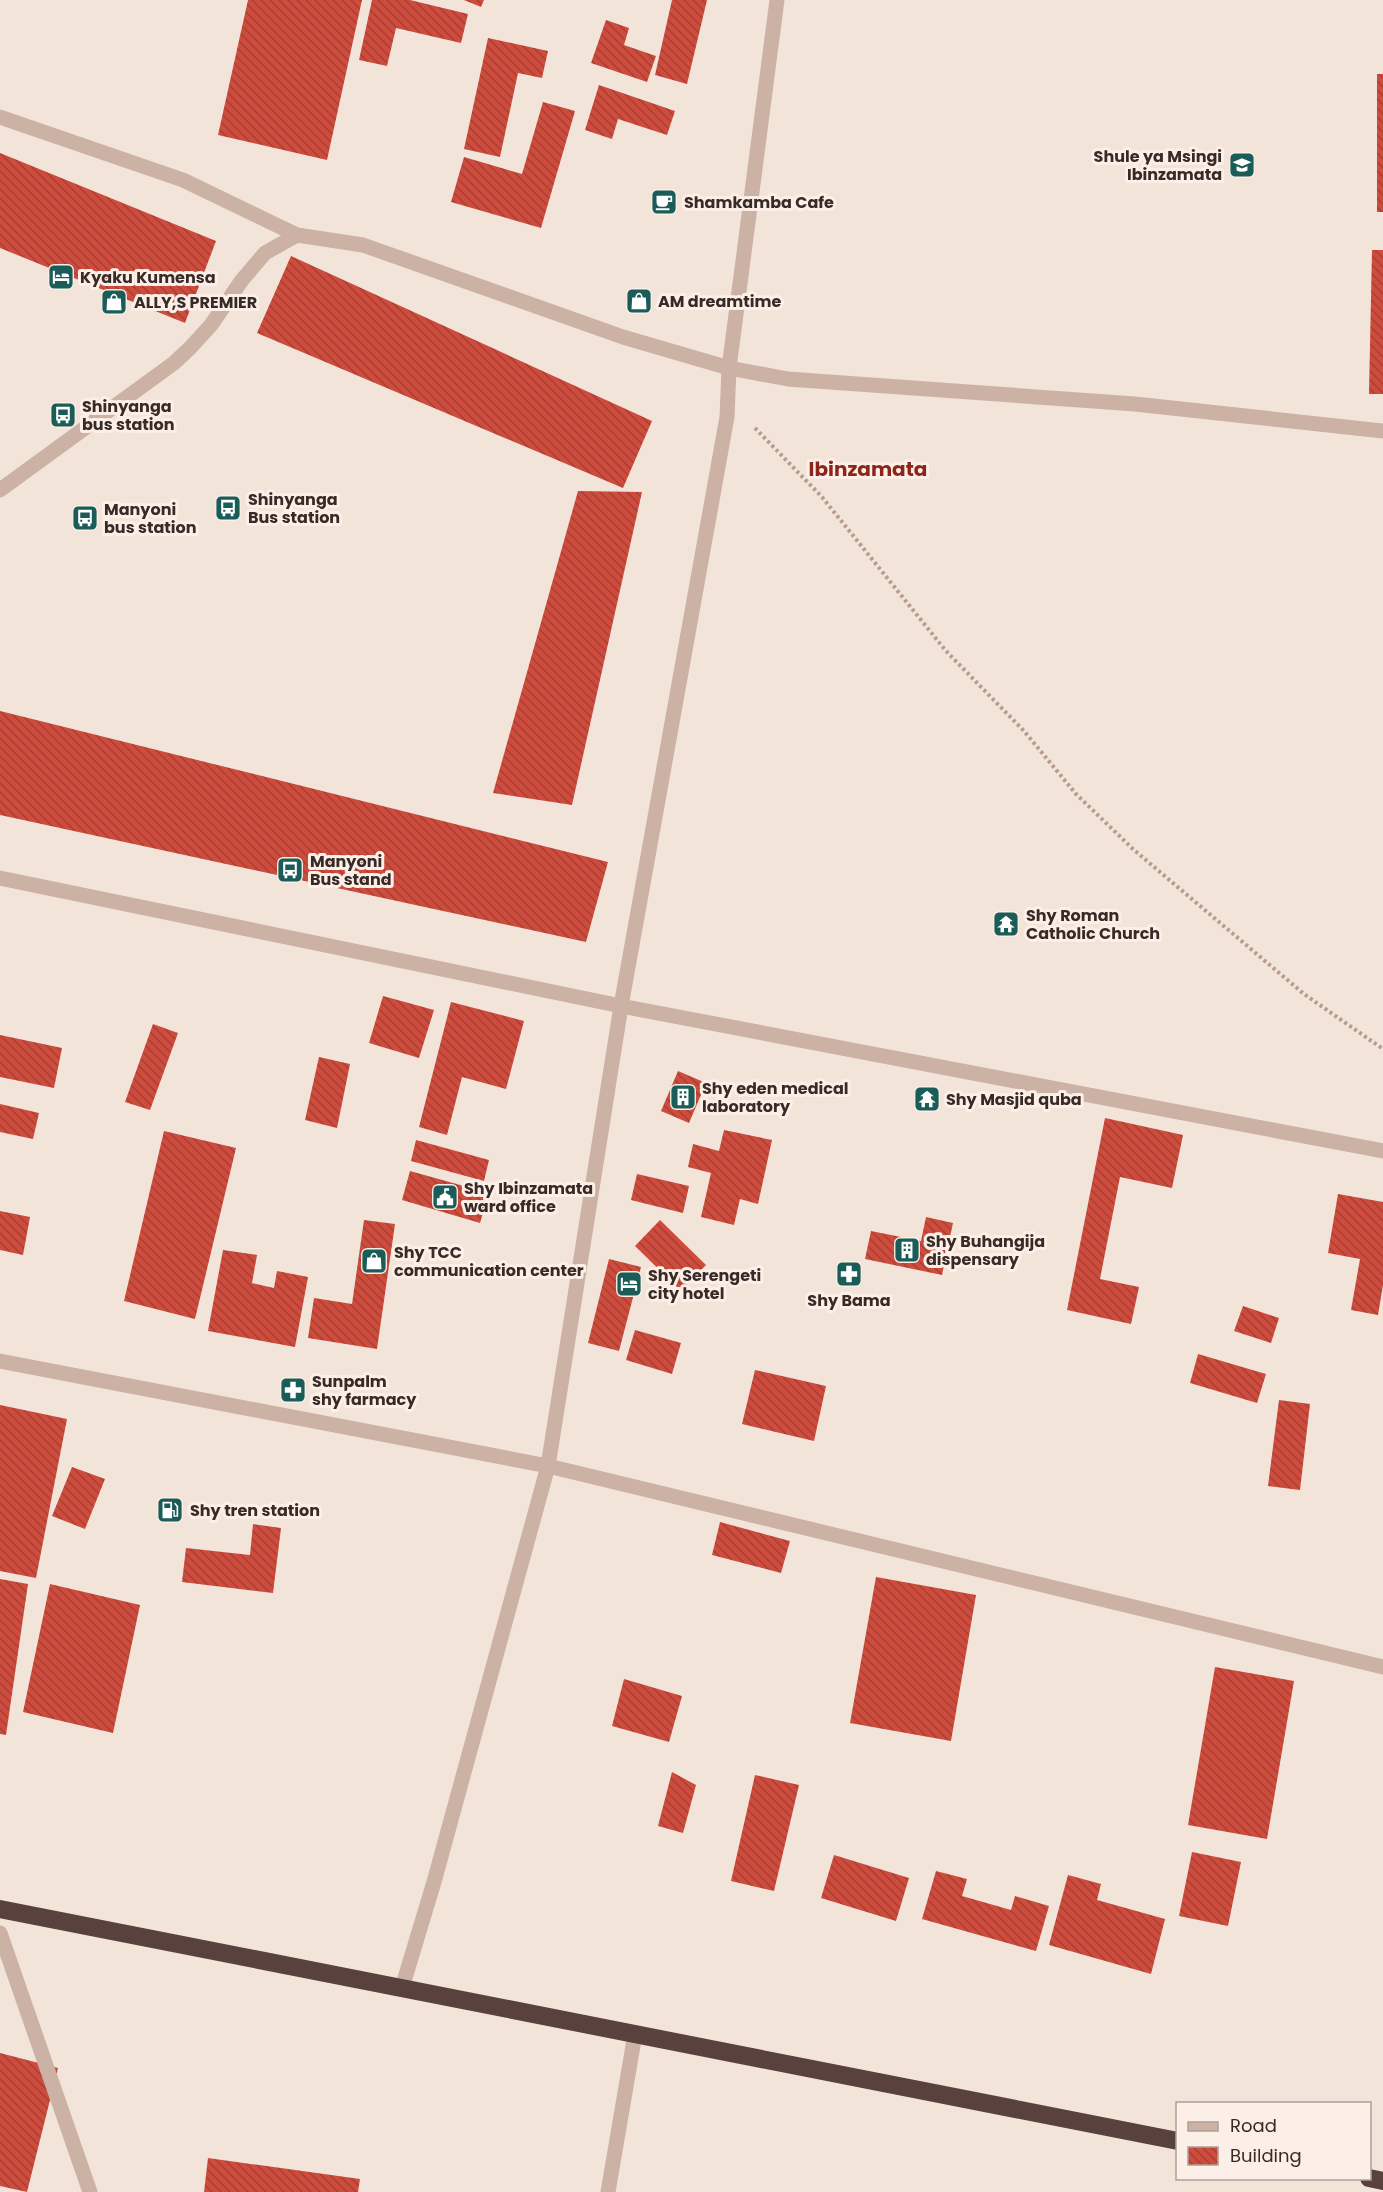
<svg xmlns="http://www.w3.org/2000/svg" width="1383" height="2192" font-family="Poppins,sans-serif">
	<defs>
		<pattern id="building-back-hatch" width="6" height="6" patternUnits="userSpaceOnUse" patternTransform="scale(1.5)"><rect width="6" height="6" fill="#ce4c3d"/><path d="M-1 5l2 2M0 0l6 6M5-1l2 2" fill="none" stroke="#a83f33"/></pattern>
	</defs>
	<rect width="100%" height="100%" fill="#f3e4da"/>
	<path fill="url(#building-back-hatch)" d="M248 0H362L327 160 218 135Z
		M372 0H410L468 14 461 43 396 28 387 66 359 60Z
		M464 0H484L481 7Z
		M672 0H707L687 84 655 75Z
		M606 20 629 28 624 45 656 56 647 82 591 63Z
		M488 38 548 51 542 78 518 73 500 157 464 149Z
		M1377 74H1383V212H1377Z
		M599 85 675 111 667 135 618 119 612 139 585 130Z
		M543 102 575 111 541 228 451 202 464 157 522 174Z
		M0 153 216 241 185 323 0 248Z
		M1372 250H1383V394H1369Z
		M291 256 652 421 623 488 257 333Z
		M578 491 642 492 572 805 493 793Z
		M0 711 608 862 586 942 0 815Z
		M383 996 434 1010 419 1058 369 1043Z
		M451 1002 524 1021 506 1089 462 1077 447 1135 419 1127Z
		M153 1024 178 1033 150 1110 125 1102Z
		M0 1035 62 1048 54 1088 0 1077Z
		M319 1057 350 1064 337 1128 305 1120Z
		M678 1071 706 1083 689 1123 661 1111Z
		M0 1104 39 1113 33 1139 0 1132Z
		M1105 1118 1183 1135 1172 1188 1120 1177 1100 1279 1139 1287 1131 1324 1067 1310Z
		M724 1130 772 1140 758 1204 740 1199 734 1225 701 1217 711 1173 688 1167 693 1144 719 1151Z
		M164 1131 236 1148 195 1319 124 1301Z
		M416 1140 489 1160 484 1181 411 1161Z
		M410 1171 489 1193 480 1223 402 1200Z
		M637 1174 689 1186 683 1213 631 1200Z
		M1338 1194 1383 1202V1285L1378 1315 1351 1310 1360 1259 1328 1253Z
		M0 1211 30 1217 23 1255 0 1250Z
		M926 1217 953 1223 942 1275 865 1259 871 1231 921 1241Z
		M364 1220 395 1224 377 1349 308 1338 314 1298 352 1304Z
		M660 1220 706 1265 681 1291 635 1246Z
		M223 1250 257 1255 252 1283 274 1288 277 1271 308 1277 295 1347 208 1331Z
		M609 1259 641 1267 619 1351 588 1343Z
		M1243 1306 1279 1318 1271 1343 1234 1331Z
		M635 1330 681 1343 672 1374 626 1360Z
		M1198 1354 1266 1374 1257 1403 1190 1383Z
		M755 1370 826 1386 814 1441 742 1424Z
		M1279 1400 1310 1404 1300 1490 1268 1486Z
		M0 1405 67 1419 36 1578 0 1571Z
		M72 1467 105 1479 85 1529 52 1516Z
		M720 1522 790 1541 781 1573 712 1555Z
		M253 1524 281 1528 273 1593 182 1582 186 1548 250 1555Z
		M876 1577 976 1595 951 1741 850 1723Z
		M0 1579 28 1584 6 1735 0 1734Z
		M50 1584 140 1605 113 1733 23 1712Z
		M1215 1667 1294 1681 1267 1839 1188 1825Z
		M624 1679 682 1696 669 1742 612 1726Z
		M672 1772 696 1785 683 1833 658 1826Z
		M755 1775 799 1785 774 1891 731 1881Z
		M1192 1852 1241 1862 1228 1926 1179 1916Z
		M834 1855 909 1878 896 1921 821 1898Z
		M936 1871 967 1879 962 1896 1011 1910 1015 1896 1049 1906 1036 1951 922 1919Z
		M1068 1875 1101 1884 1097 1900 1165 1919 1151 1974 1049 1945Z
		M0 2053 58 2068 27 2192 0 2186Z
		M208 2158 360 2179 358 2192H204Z"/>
	<g fill="none" stroke-linecap="round" stroke-linejoin="round">
		<path stroke="#b89b8f" stroke-width="4" stroke-dasharray="3 3" stroke-linecap="butt" d="M755 428 822 497 946 651 1024 731 1076 794 1134 850 1304 994 1383 1049"/>
		<path stroke="#ccb2a5" stroke-width="15" d="M0 117 183 180 297 235
			M0 490 174 363 190 348 211 325 242 280 265 253 297 235 363 245 623 337 729 368 788 379 1135 404 1383 431
			M0 878 621 1006
			M608 2192 635 2034"/>
		<path stroke="#ccb2a5" stroke-width="15" d="M621 1006 1383 1151
			M0 1361 548 1466 1383 1667
			M0 1933 90 2192
			M402 1988 434 1882 548 1466 621 1006 727 417 729 368 777 0"/>
		<path stroke="#59423d" stroke-width="18" d="M0 1909 1178 2141
			M1369 2178 1383 2181"/>
	</g>
	<defs>
		<symbol id="school-square" viewBox="-11 -11 22 22"><rect x="-9" y="-9" width="18" height="18" rx="4" fill="#1a5c57" stroke="#fbefe7"/><path d="M0-5L7-2L0 1L-7-2ZM-4 1L0 2.5L4 1V4Q0 6-4 4Z" fill="#fff"/></symbol>
		<symbol id="cafe-square" viewBox="-11 -11 22 22"><rect x="-9" y="-9" width="18" height="18" rx="4" fill="#1a5c57" stroke="#fbefe7"/><path d="M-5.5-4.5H6V0H3Q3 3.5 0 3.5H-2.5Q-5.5 3.5-5.5 0ZM3-3.2v2h1.7v-2ZM-6 4.5H4V6H-6Z" fill="#fff"/></symbol>
		<symbol id="hotel-square" viewBox="-11 -11 22 22"><rect x="-9" y="-9" width="18" height="18" rx="4" fill="#1a5c57" stroke="#fbefe7"/><path d="M-6-4.5h1.5V1H6V5H4.5V3h-9V5H-6ZM-4 0a1.8 1.8 0 1 1 3.6 0ZM.5 0V-2.5h3Q6-2.5 6 0Z" fill="#fff"/></symbol>
		<symbol id="shop-square" viewBox="-11 -11 22 22"><rect x="-9" y="-9" width="18" height="18" rx="4" fill="#1a5c57" stroke="#fbefe7"/><path d="M-5-2.5h2.3a2.7 3.5 0 0 1 5.4 0H5L5.5 6h-11ZM-1.5-2.5h3a1.5 2.3 0 0 0-3 0Z" fill="#fff"/></symbol>
		<symbol id="bus-square" viewBox="-11 -11 22 22"><rect x="-9" y="-9" width="18" height="18" rx="4" fill="#1a5c57" stroke="#fbefe7"/><path d="M-5-6H5V4H4V6H2V4H-2V6H-4V4H-5ZM-3.5-4V0h7V-4ZM-3.5 1.2v1.5H-2V1.2ZM2 1.2v1.5H3.5V1.2Z" fill="#fff"/></symbol>
		<symbol id="temple-square" viewBox="-11 -11 22 22"><rect x="-9" y="-9" width="18" height="18" rx="4" fill="#1a5c57" stroke="#fbefe7"/><path d="M0-6L5-2H3V0L6.5 2.5H4V6H1.5V3h-3V6H-4V2.5H-6.5L-3 0V-2H-5Z" fill="#fff"/></symbol>
		<symbol id="building-square" viewBox="-11 -11 22 22"><rect x="-9" y="-9" width="18" height="18" rx="4" fill="#1a5c57" stroke="#fbefe7"/><path d="M-4-6H4V6H1V3H-1V6H-4ZM-2.5-4.3h1.7v1.8h-1.7ZM.8-4.3h1.7v1.8H.8ZM-2.5-1h1.7V.8h-1.7ZM.8-1h1.7V.8H.8Z" fill="#fff"/></symbol>
		<symbol id="civic-square" viewBox="-11 -11 22 22"><rect x="-9" y="-9" width="18" height="18" rx="4" fill="#1a5c57" stroke="#fbefe7"/><path d="M-.6-6.5H3V-4.5H.6V-3L4-1V1h2V6H-6V1h2V-1L-.6-3ZM-1.2 2.5V6h2.4V2.5Z" fill="#fff"/></symbol>
		<symbol id="pharmacy-square" viewBox="-11 -11 22 22"><rect x="-9" y="-9" width="18" height="18" rx="4" fill="#1a5c57" stroke="#fbefe7"/><path d="M-2-6h4v4h4v4h-4v4h-4v-4h-4v-4h4Z" fill="#fff"/></symbol>
		<symbol id="fuel-square" viewBox="-11 -11 22 22"><rect x="-9" y="-9" width="18" height="18" rx="4" fill="#1a5c57" stroke="#fbefe7"/><path d="M-5.5-6h7V0h2V4h1.3V-2.5L3-4.5l.8-.8L6-3V5H2.5V1h-1V6h-7ZM-4.2-4.7v3.2H.2V-4.7Z" fill="#fff"/></symbol>
	</defs>
	<g fill-rule="evenodd">
		<use href="#school-square" x="1227" y="150" width="30" height="30"/>
		<use href="#cafe-square" x="649" y="187" width="30" height="30"/>
		<use href="#hotel-square" x="46" y="262" width="30" height="30"/>
		<use href="#shop-square" x="624" y="286" width="30" height="30"/>
		<use href="#shop-square" x="99" y="287" width="30" height="30"/>
		<use href="#bus-square" x="48" y="400" width="30" height="30"/>
		<use href="#bus-square" x="213" y="493" width="30" height="30"/>
		<use href="#bus-square" x="70" y="503" width="30" height="30"/>
		<use href="#bus-square" x="275" y="855" width="30" height="30"/>
		<use href="#temple-square" x="991" y="909" width="30" height="30"/>
		<use href="#building-square" x="668" y="1082" width="30" height="30"/>
		<use href="#temple-square" x="912" y="1084" width="30" height="30"/>
		<use href="#civic-square" x="430" y="1182" width="30" height="30"/>
		<use href="#building-square" x="892" y="1235" width="30" height="30"/>
		<use href="#shop-square" x="359" y="1246" width="30" height="30"/>
		<use href="#pharmacy-square" x="834" y="1259" width="30" height="30"/>
		<use href="#hotel-square" x="614" y="1269" width="30" height="30"/>
		<use href="#pharmacy-square" x="278" y="1375" width="30" height="30"/>
		<use href="#fuel-square" x="155" y="1495" width="30" height="30"/>
	</g>
	<g text-anchor="middle" stroke-width="6" stroke-linejoin="round" paint-order="stroke">
		<g font-size="16" font-weight="bold" fill="#382a27" stroke="#fbefe7" text-anchor="start">
			<text x="1222" y="162" text-anchor="end">Shule ya Msingi<tspan x="1222" dy="18">Ibinzamata</tspan></text>
			<text x="684" y="208">Shamkamba Cafe</text>
			<text x="80" y="283">Kyaku Kumensa</text>
			<text x="658" y="307">AM dreamtime</text>
			<text x="134" y="308">ALLY,S PREMIER</text>
			<text x="82" y="412">Shinyanga<tspan x="82" dy="18">bus station</tspan></text>
			<text x="248" y="505">Shinyanga<tspan x="248" dy="18">Bus station</tspan></text>
			<text x="104" y="515">Manyoni<tspan x="104" dy="18">bus station</tspan></text>
			<text x="310" y="867">Manyoni<tspan x="310" dy="18">Bus stand</tspan></text>
			<text x="1026" y="921">Shy Roman<tspan x="1026" dy="18">Catholic Church</tspan></text>
			<text x="702" y="1094">Shy eden medical<tspan x="702" dy="18">laboratory</tspan></text>
			<text x="946" y="1105">Shy Masjid quba</text>
			<text x="464" y="1194">Shy Ibinzamata<tspan x="464" dy="18">ward office</tspan></text>
			<text x="926" y="1247">Shy Buhangija<tspan x="926" dy="18">dispensary</tspan></text>
			<text x="394" y="1258">Shy TCC<tspan x="394" dy="18">communication center</tspan></text>
			<text x="648" y="1281">Shy Serengeti<tspan x="648" dy="18">city hotel</tspan></text>
			<text x="849" y="1306" text-anchor="middle">Shy Bama</text>
			<text x="312" y="1387">Sunpalm<tspan x="312" dy="18">shy farmacy</tspan></text>
			<text x="190" y="1516">Shy tren station</text>
		</g>
		<g font-size="20" font-weight="bold" fill="#8c261a" stroke="#fbefe7">
			<text x="868" y="476">Ibinzamata</text>
		</g>
	</g>
	<rect x="1176" y="2102" width="195" height="78" fill="#fbefe7" stroke="#ada09a" stroke-width="1.5"/>
	<rect x="1188" y="2122" width="30" height="9" fill="#ccb2a5" stroke="#ada09a" stroke-width="1.5"/>
	<text x="1230" y="2132" font-size="18" fill="#382a27">Road</text>
	<rect x="1188" y="2147" width="30" height="18" fill="url(#building-back-hatch)" stroke="#ada09a" stroke-width="1.5"/>
	<text x="1230" y="2162" font-size="18" fill="#382a27">Building</text>
</svg>
